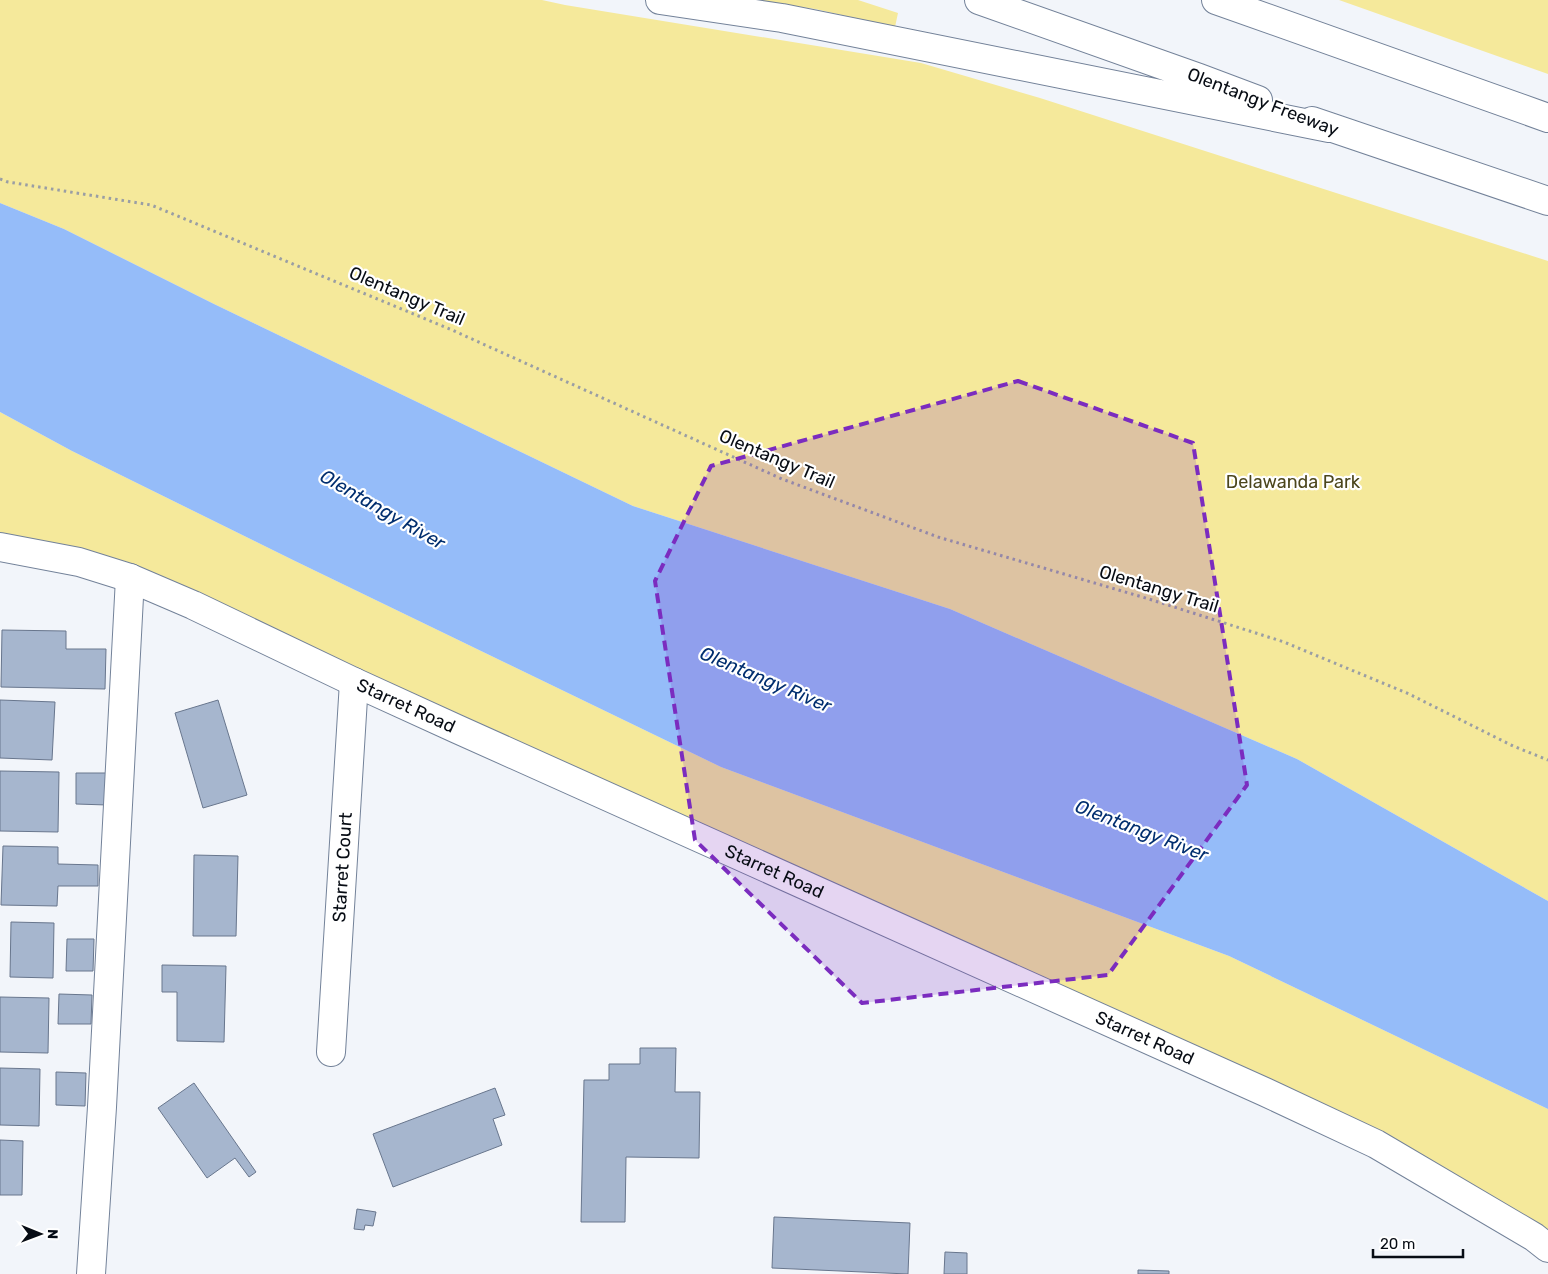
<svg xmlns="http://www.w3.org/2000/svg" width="1548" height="1274" font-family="Rubik,sans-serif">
	<rect width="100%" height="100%" fill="#f2f5fa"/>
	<path fill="#f5e99b" d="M0 0H542L565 5 921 63 1040 98 1548 261V901L1297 759 950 609 633 506 214 304 64 229 0 203Z
		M751 0H858L898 13 895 27 815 9Z
		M1339 0H1548V74Z
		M0 412 72 451 295 561 721 767 1229 956 1548 1109V1242L1103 1015 0 536Z"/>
	<path fill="#95bcf9" d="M0 203 64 229 214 304 633 506 950 609 1297 759 1548 901V1109L1229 956 721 767 295 561 72 451 0 412Z"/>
	<path fill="#a6b6ce" stroke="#68768d" d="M2 630 66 631V649H106L105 689 1 687Z
		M0 700 55 702 52 760 0 758Z
		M218 700 247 795 203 808 175 713Z
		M0 771 59 772 58 832 0 831Z
		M76 773H108L107 805 76 804Z
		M3 846 58 847V864L98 865V886H58L57 906 1 905Z
		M194 855 238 856 236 936H193Z
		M11 922 54 923 53 978 10 977Z
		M67 939H94L93 971H66Z
		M162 965 226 966 224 1042 177 1041V992H162Z
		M59 994 92 995 91 1024H58Z
		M0 997 49 998 48 1053 0 1052Z
		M640 1048H676L675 1092H700L699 1158 626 1157 625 1222H581L584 1080H609V1064H640Z
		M0 1068 40 1069 39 1126 0 1125Z
		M56 1072 86 1073 85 1106 56 1105Z
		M194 1083 256 1172 249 1177 235 1158 207 1178 158 1108Z
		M495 1088 505 1115 493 1119 502 1145 393 1187 373 1134Z
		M0 1140 23 1141 22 1195H0Z
		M357 1209 376 1212 373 1226 365 1225 364 1230 354 1229Z
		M774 1217 910 1223 908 1274 772 1268Z
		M945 1252 967 1253V1274H944Z
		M1138 1270 1169 1271V1274H1138Z"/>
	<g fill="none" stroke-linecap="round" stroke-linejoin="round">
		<defs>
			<g id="minor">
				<path id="s1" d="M0 547 79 562 130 578 193 605 354 682 457 729 1265 1092 1376 1144 1534 1237 1548 1248"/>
				<path id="s2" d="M331 1052 354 682"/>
				<path d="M91 1274 102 1107 130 578"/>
			</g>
			<path id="highway" d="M660 0 782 18 1329 128
				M979 0 1199 78 1258 100
				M1216 0 1548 118
				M1312 121 1548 201"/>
		</defs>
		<use href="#minor" stroke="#738299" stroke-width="30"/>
		<use href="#highway" stroke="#738299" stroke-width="30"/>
		<path stroke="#9a9ea4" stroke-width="3" stroke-dasharray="2.5 4" stroke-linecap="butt" d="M0 179 8 182 27 185 151 205 452 330 782 479 938 537 1149 599 1284 642 1409 694 1513 746 1548 760"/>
		<use href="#minor" stroke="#fff" stroke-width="28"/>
		<use href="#highway" stroke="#fff" stroke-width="28"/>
	</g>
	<path fill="#7b2cbf" fill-opacity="0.2" stroke="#7b2cbf" stroke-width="4" stroke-dasharray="10 6" stroke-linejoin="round" d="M1018 381 1193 443 1247 785 1108 975 862 1003 695 840 655 581 711 466Z"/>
	<g text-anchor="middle" stroke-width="4.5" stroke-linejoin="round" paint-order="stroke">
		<g font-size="18" fill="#070c14" stroke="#fff">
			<text transform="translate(1263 102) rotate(21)" y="6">Olentangy Freeway</text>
			<text transform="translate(407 296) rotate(23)" y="6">Olentangy Trail</text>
			<text transform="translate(777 459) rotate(23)" y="6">Olentangy Trail</text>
			<text transform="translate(1159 589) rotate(17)" y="6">Olentangy Trail</text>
			<text dy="6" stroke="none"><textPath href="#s1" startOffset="438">Starret Road</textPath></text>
			<text dy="6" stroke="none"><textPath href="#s2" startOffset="185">Starret Court</textPath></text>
			<text dy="6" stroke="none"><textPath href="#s1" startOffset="842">Starret Road</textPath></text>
			<text dy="6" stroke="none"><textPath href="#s1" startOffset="1248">Starret Road</textPath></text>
		</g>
		<g font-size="18" fill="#4c461c" stroke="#fff">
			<text x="1293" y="488">Delawanda Park</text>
		</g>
		<g font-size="19" font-style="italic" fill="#012e6f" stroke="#fff">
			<text transform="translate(383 509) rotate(30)" y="7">Olentangy River</text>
			<text transform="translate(766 679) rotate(23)" y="7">Olentangy River</text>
			<text transform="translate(1142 830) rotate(21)" y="7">Olentangy River</text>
		</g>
	</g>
	<g transform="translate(40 1234) rotate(91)" stroke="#ffffff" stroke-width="4" paint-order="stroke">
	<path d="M0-4L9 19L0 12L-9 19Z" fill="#070c14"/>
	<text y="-8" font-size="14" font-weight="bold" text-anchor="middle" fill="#070c14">N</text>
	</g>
	<path d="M1373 1249v8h90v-8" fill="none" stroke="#070c14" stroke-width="2.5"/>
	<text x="1380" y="1249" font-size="15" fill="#070c14" stroke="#ffffff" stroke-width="4" paint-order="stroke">20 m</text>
</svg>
